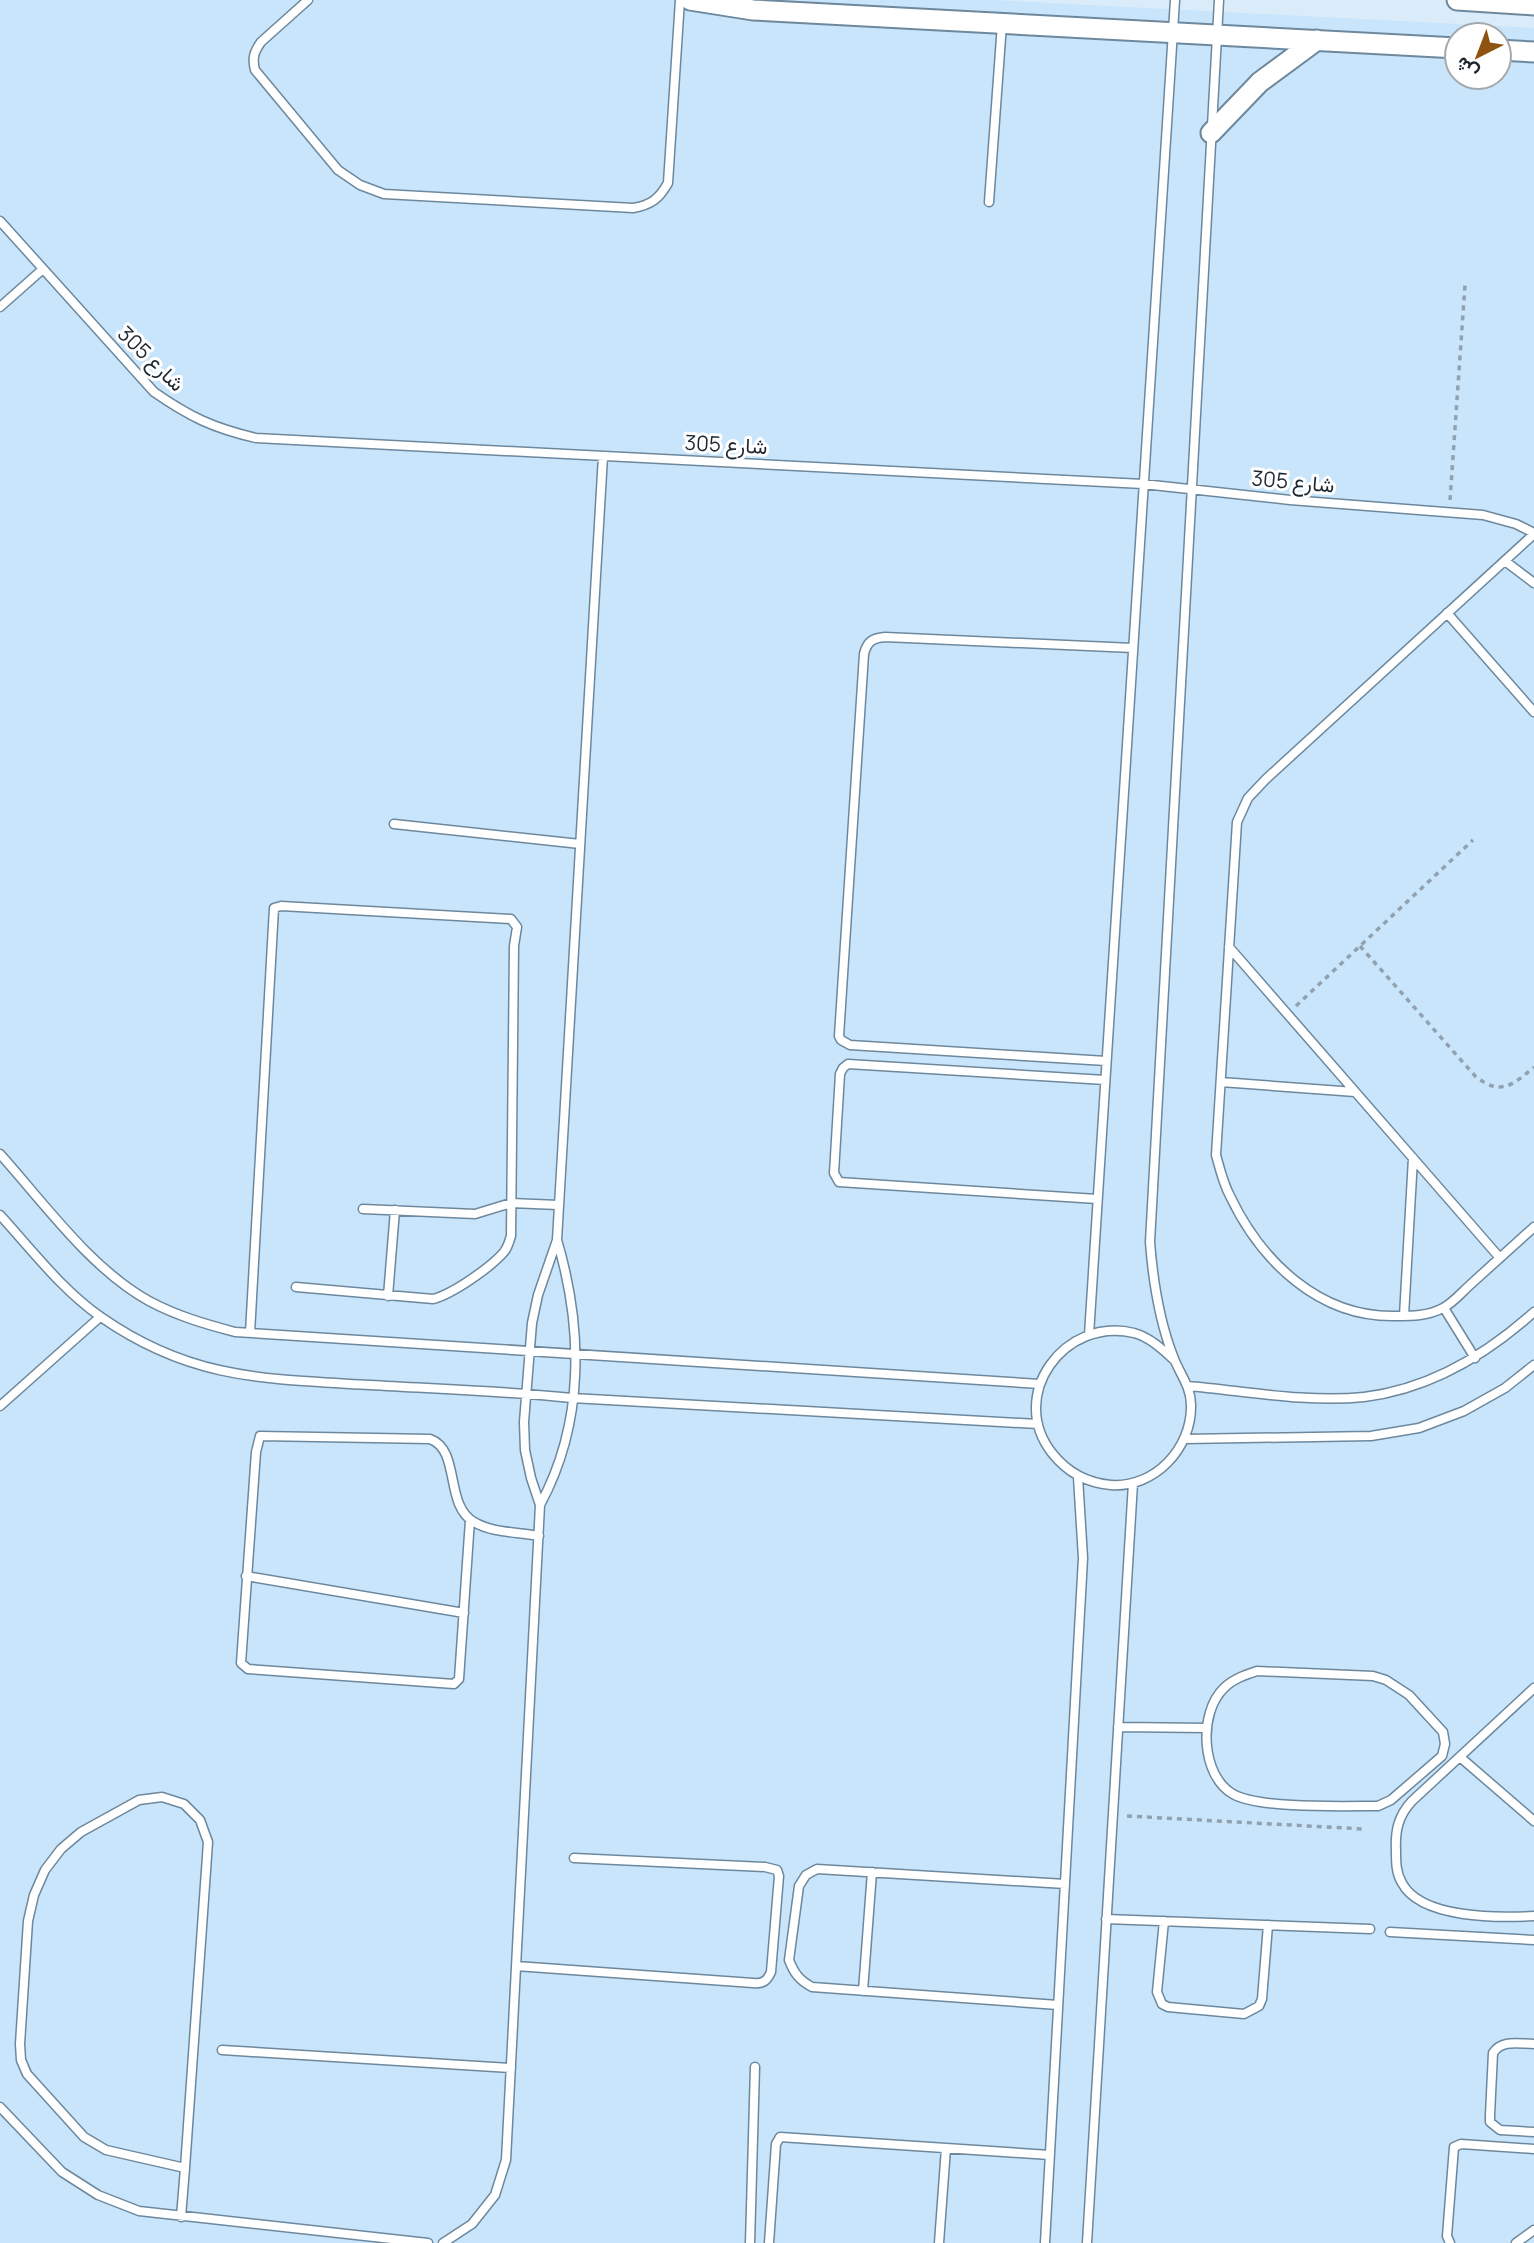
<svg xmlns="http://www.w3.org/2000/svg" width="1534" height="2243" font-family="Manrope,Vazirmatn,sans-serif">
	<rect width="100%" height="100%" fill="#daecfa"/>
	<path fill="#c8e5fc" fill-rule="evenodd" d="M0 0H994L1534 28V2243H0ZM1457 35H1499V77H1457Z"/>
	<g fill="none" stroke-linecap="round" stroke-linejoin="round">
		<defs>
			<path id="service" d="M308 0 261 42C254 52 252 58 255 70L338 170 360 185 384 194 633 208C651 205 659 199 668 183L680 0
				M989 202 1002 24
				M0 221 154 392C190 417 213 428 256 438L1143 484 1290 500 1483 515 1516 524 1534 533
				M0 307 43 269
				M1534 534 1266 779 1248 798 1237 822 1216 1155C1220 1169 1223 1183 1230 1196 1261 1261 1319 1318 1396 1316 1412 1316 1428 1316 1443 1308 1453 1303 1462 1292 1471 1284 1492 1265 1513 1246 1534 1227
				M1505 561 1534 583
				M1447 613 1534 712
				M394 824 580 844
				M1229 947 1500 1258
				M1106 1061 850 1045 841 1040 839 1036 864 654C867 642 872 638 885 637L1133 648
				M1221 1082 1355 1092
				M0 1154C44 1203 91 1269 149 1301 177 1316 205 1324 235 1332L1040 1384
				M1097 1199 839 1182 834 1173 840 1074 843 1068 848 1064 1105 1080
				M363 1209 475 1214 511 1203 558 1205
				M0 1215C32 1250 62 1290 101 1317 191 1380 266 1379 370 1385 438 1389 505 1391 572 1398L1038 1424
				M388 1296 395 1210
				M1444 1308 1475 1358
				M1404 1316 1413 1158
				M250 1333 274 908 281 906 511 919 517 927 514 946 511 1236C509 1242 508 1247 504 1252 491 1267 453 1294 433 1299L296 1287
				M1089 1335 1175 0
				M1173 1359C1161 1348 1149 1337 1134 1333 1064 1316 1007 1396 1052 1453 1067 1472 1087 1483 1111 1485 1155 1488 1192 1448 1191 1405 1191 1386 1179 1373 1173 1356 1159 1320 1153 1281 1150 1242L1219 0
				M1188 1386C1245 1391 1307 1403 1364 1397 1430 1389 1485 1356 1534 1312
				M0 1406 100 1317
				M1185 1439 1371 1436 1419 1428 1464 1411 1505 1388 1534 1365
				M540 1505C585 1422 583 1328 557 1240
				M470 1520 459 1679 454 1684 248 1669 241 1663 256 1452 260 1436 430 1439C461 1450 444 1505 474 1522 492 1533 519 1532 539 1536
				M246 1576 464 1613
				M1257 1671 1373 1676 1386 1680 1409 1695 1443 1732 1445 1744 1442 1756 1391 1800 1378 1806C1345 1806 1259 1809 1233 1794 1201 1776 1198 1713 1224 1688 1233 1679 1245 1675 1257 1671Z
				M1534 1688 1412 1801C1398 1816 1395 1831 1396 1851 1396 1862 1396 1873 1402 1883 1421 1919 1499 1918 1534 1916
				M1118 1727 1207 1728
				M1460 1757 1534 1821
				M1106 1919 1370 1929
				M1164 1921 1157 1992 1162 2004 1168 2007 1244 2014 1259 2006 1262 1999 1268 1925
				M1390 1932 1534 1940
				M516 1966 753 1983C763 1984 767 1981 771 1972L779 1876 777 1870 765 1867 574 1858
				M863 1991 872 1872
				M1058 2005 812 1987C799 1980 794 1973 789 1960L799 1886 806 1875 817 1869 1065 1884
				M1534 2044C1519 2044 1502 2039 1493 2053L1490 2115V2122L1500 2130 1534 2132
				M222 2050 511 2068
				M0 2107 62 2172 98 2195 139 2211 428 2243
				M181 2217 185 2168 208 1842 200 1820 184 1804 162 1797 139 1800 81 1832 61 1849 45 1870 34 1895 28 1921 20 2044 21 2060 27 2074 84 2137 106 2150 185 2168
				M443 2243 472 2224 495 2195 506 2160 540 1505 531 1478 525 1450 524 1422 532 1323 538 1295 557 1240 603 456
				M750 2243 755 2067
				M769 2243 776 2144 780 2137 1050 2155
				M939 2243 946 2148
				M1045 2243 1083 1558 1078 1477
				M1087 2243 1133 1483
				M1450 2243 1447 2236 1454 2147 1461 2144 1534 2149
				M1516 2243 1534 2230"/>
			<path id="tertiary" d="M690 0 753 10 1457 48
				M1457 0 1534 5
				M1499 50 1534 52
				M1211 133 1260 82 1317 40"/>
		</defs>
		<use href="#service" stroke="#6d889d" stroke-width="11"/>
		<use href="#tertiary" stroke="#6d889d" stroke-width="23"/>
		<path stroke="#92a1ae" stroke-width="3.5" stroke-dasharray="5 5" stroke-linecap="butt" d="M1450 500 1465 285
			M1360 946 1476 1077C1501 1096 1513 1085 1534 1067
			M1296 1006 1473 840
			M1127 1816 1363 1829"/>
		<use href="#service" stroke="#fff" stroke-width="8"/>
		<use href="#tertiary" stroke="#fff" stroke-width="19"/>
	</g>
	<g text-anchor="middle" stroke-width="6" stroke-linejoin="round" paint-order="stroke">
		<g font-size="21" fill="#1d2730" stroke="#fff">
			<text transform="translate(151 359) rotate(44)" y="7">شارع 305</text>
			<text transform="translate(726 445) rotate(3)" y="7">شارع 305</text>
			<text transform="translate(1293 482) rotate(5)" y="7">شارع 305</text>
		</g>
	</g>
	<g transform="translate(1478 56) rotate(222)"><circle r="33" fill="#ffffff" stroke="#a5a9ac" stroke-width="2"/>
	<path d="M0-5L12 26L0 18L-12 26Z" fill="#8e5311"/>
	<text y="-10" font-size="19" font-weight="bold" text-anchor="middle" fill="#1d2730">ش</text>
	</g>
</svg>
